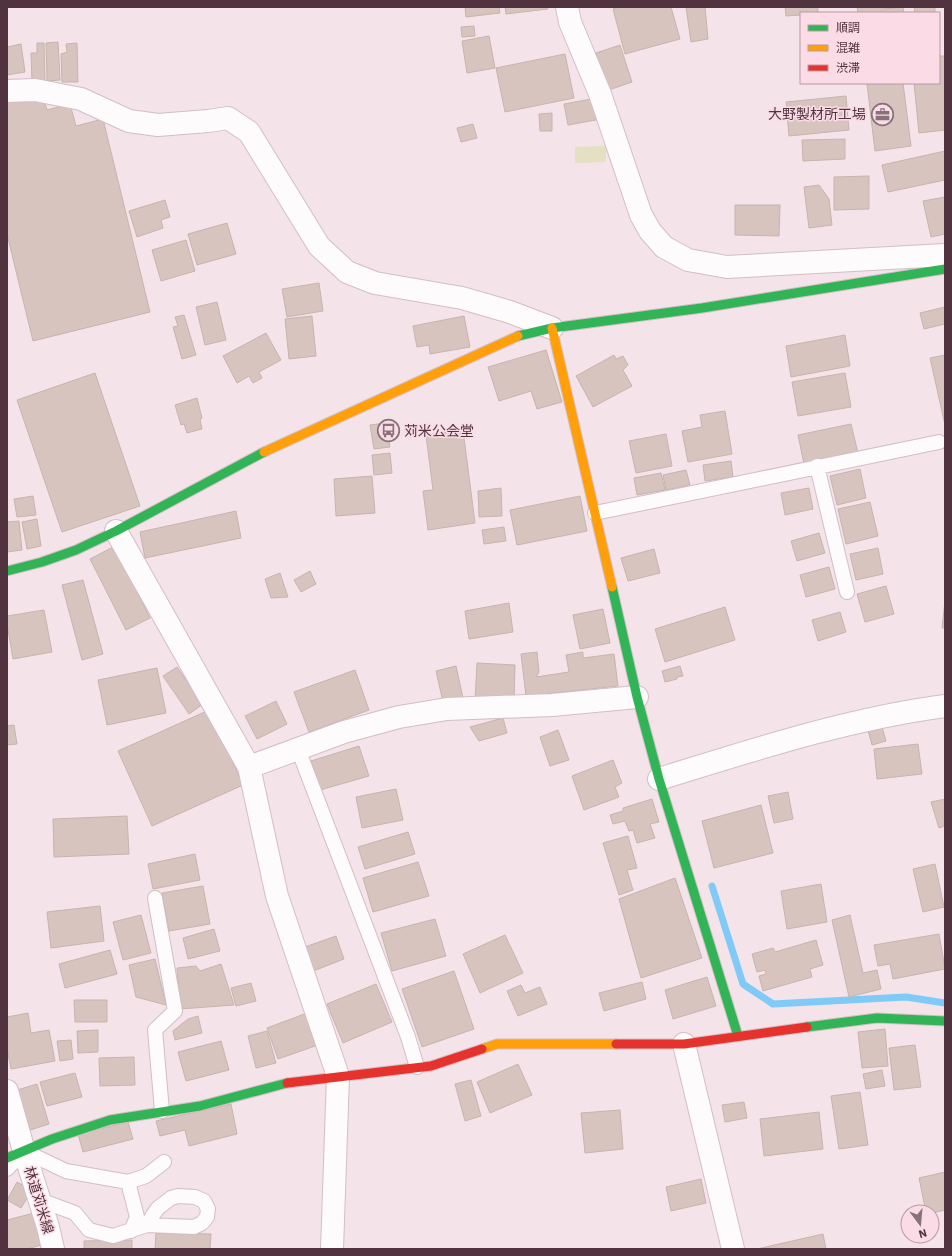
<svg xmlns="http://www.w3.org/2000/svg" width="952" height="1256" font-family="'IBM Plex Sans','Noto Sans JP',sans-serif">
	<rect width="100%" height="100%" fill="#f4e3e9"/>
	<path fill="#e3e1c1" d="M606 146V162L575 163V147Z"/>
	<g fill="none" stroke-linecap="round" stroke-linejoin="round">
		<path stroke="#7fcaf6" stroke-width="7" d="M712 886 743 984 773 1004 906 997 945 1003"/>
	</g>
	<path fill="#d7c4bf" stroke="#c7b4ae" d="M465 7H499L500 13 466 17Z
		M505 7H547L548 9 506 14Z
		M620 7H645V8L651 7H671L680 39 625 54 613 9Z
		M686 7H705L708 39 691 42Z
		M785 7H818V13H801V15L786 16Z
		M857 7H882L883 9 903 7 904 13H858Z
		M914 7H935V13H915Z
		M474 26 475 36 462 37 461 27Z
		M489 36 495 68 467 73 462 41Z
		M58 42 60 80 47 81 46 43Z
		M37 43H44L45 82H32L31 53H37Z
		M77 43 78 82H62L61 54 67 52 66 44Z
		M21 44 25 72 7 75V47Z
		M620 45 632 82 606 91 593 54Z
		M565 54 574 98 505 112 496 68Z
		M939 56H945V130L919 133 914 83H939Z
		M873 83H903L911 146 875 151 867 84Z
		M42 94 47 110 70 104 76 126 103 119 150 312 33 341 7 234V102Z
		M846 96 849 130 789 136 786 102Z
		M597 98 601 119 568 125 564 104Z
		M552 113V131H540L539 114Z
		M473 124 477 138 461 142 457 128Z
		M845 139V159L803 161 802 140Z
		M945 151V180L888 192 882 165Z
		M869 176V209L834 210V177Z
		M819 185 829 199 832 225 809 228 804 187Z
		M945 197V234L931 237 923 201Z
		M165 200 170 217 161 220 163 228 137 237 129 211Z
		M735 205H780L779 236 735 235Z
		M227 223 236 254 197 265 188 234Z
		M186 240 195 271 161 281 152 250Z
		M319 283 323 311 287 317 282 289Z
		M217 302 226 340 205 345 196 307Z
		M945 307V324L924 329 920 313Z
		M184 315 196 355 182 359 173 327 178 326 175 317Z
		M312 316 316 356 289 359 285 319Z
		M464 316 470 347 430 354 429 345 417 347 413 326Z
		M266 333 281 360 259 372 262 378 253 383 249 376 237 383 223 356Z
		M845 335 850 366 791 377 786 346Z
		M546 350 562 402 537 409 531 391 499 401 488 367Z
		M614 355 616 359 623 356 628 365 623 370 632 386 593 407 576 376Z
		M945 355V425L930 358Z
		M95 373 140 506 62 532 17 400Z
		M845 373 851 407 798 416 792 382Z
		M197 398 202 418 200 419 202 429 187 433 184 424 181 425 175 405Z
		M725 411 732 454 688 462 682 431 702 427 700 415Z
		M386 423 390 447 374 449 370 425Z
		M851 424 858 453 804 464 798 435Z
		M463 430 475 523 428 530 423 491 433 490 426 435Z
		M666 434 672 466 636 473 629 441Z
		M390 453 392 473 374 475 372 455Z
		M731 461 733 477 705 481 703 465Z
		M860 469 866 498 837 505 830 476Z
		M686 470 690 485 666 490 663 475Z
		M661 473 665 490 637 495 634 478Z
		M372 476 375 513 336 516 334 479Z
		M501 488 502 516 479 517 478 491Z
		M809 488 813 509 785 515 781 493Z
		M33 496 36 515 17 517 14 499Z
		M580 496 587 531 517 545 510 510Z
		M870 502 878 536 846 544 838 509Z
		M236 511 241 538 145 558 140 532Z
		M37 519 41 546 27 549 22 522Z
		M19 521 22 550 7 552V522Z
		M504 527 506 541 484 544 482 530Z
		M819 533 825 553 797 561 791 541Z
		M115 546 150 618 126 630 90 559Z
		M878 548 883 574 856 580 850 554Z
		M654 549 660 573 628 581 621 558Z
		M829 567 835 589 806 597 800 575Z
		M310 571 316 584 301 592 294 580Z
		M280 573 288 597 271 598 265 579Z
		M83 580 103 654 82 660 62 585Z
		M886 586 894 614 865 622 857 594Z
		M945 601V628H942Z
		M509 603 513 632 469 639 465 611Z
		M725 607 735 640 665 662 655 629Z
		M603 609 610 643 580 649 573 615Z
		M44 610 52 652 13 659 7 624V616Z
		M840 612 846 632 818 641 812 620Z
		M537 652 539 672 536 677 569 672 566 655 583 652V658L614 654 618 686 526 696 521 654Z
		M477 663 515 665 514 702 475 701Z
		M456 666 463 698 443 702 436 671Z
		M680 666 683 676 677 677V679L665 682 662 671Z
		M177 667 203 704 189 714 163 676Z
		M157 668 166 713 107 725 98 680Z
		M355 670 369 710 309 732 294 692Z
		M276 701 287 724 257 739 245 716Z
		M209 710 243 785 152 826 118 751Z
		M503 718 507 733 479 741 470 727Z
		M14 725 17 744 7 745V726Z
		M882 727 886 741 872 745 868 730Z
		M558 730 569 760 550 766 540 737Z
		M918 744 922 774 877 779 874 749Z
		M359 746 369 776 320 790 311 761Z
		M613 760 622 783 615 787 619 797 584 810 572 776Z
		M396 789 403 820 362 828 356 797Z
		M788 792 793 819 774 823 768 796Z
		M652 799 659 822 650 824 655 838 637 843 633 830 629 831 625 821 613 824 610 815 623 811V808Z
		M945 799V826L939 828 931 802Z
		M761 805 773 853 714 868 702 821Z
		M127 816 129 854 54 857 53 819Z
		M408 832 415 854 365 869 358 847Z
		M628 836 637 868 627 870 633 890 619 895 603 843Z
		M195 854 200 880 153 889 148 864Z
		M418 862 429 896 373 912 363 878Z
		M935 864 944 907 923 912 913 869Z
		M675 878 702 958 641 978 619 899Z
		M821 884 827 922 787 929 781 891Z
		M203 886 210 924 169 931 162 893Z
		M100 906 104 941 51 948 47 912Z
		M141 915 151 953 123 960 113 922Z
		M850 915 863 973 877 970 881 989 849 997 832 920Z
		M435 919 446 956 392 971 381 933Z
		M214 929 220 951 188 959 183 938Z
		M939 934 945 969 893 979 890 964 878 966 874 945Z
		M505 935 523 973 480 993 463 954Z
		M336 936 344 959 311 972 302 948Z
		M816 940 823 965 810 969 812 977 763 991 759 976 766 974 765 970 757 972 752 954 773 948 775 952Z
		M110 950 117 974 65 988 59 964Z
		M155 959 166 1005 136 997 129 965Z
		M221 964 234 1005 180 1009 177 968 196 966 200 971Z
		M454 971 474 1029 422 1047 402 989Z
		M707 977 716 1006 673 1019 665 990Z
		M642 982 646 999 604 1011 599 993Z
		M251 983 256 1001 236 1006 231 988Z
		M376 984 392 1022 343 1043 327 1004Z
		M521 985 525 993 540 987 547 1004 518 1016 507 991Z
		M74 1000H107V1022H75Z
		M28 1013 31 1033 49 1030 55 1061 11 1069 7 1048V1017Z
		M307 1013 318 1045 278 1059 267 1028Z
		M198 1016 202 1033 175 1040 173 1031 188 1019Z
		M885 1029 888 1066 862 1068 858 1032Z
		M98 1030V1052L78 1053 77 1031Z
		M267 1031 276 1063 256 1068 248 1036Z
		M71 1040 73 1059 60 1061 57 1041Z
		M221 1041 229 1070 186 1081 178 1052Z
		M915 1045 921 1087 894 1090 889 1048Z
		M134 1057 135 1085 100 1086 99 1058Z
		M518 1064 532 1095 490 1113 477 1082Z
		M882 1070 885 1086 866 1089 863 1074Z
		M75 1073 82 1097 47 1106 40 1082Z
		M471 1080 481 1116 465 1121 455 1084Z
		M37 1084 49 1124 27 1131 14 1091Z
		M860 1092 868 1145 839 1149 831 1096Z
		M744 1102 747 1118 725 1122 722 1105Z
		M231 1104 237 1134 189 1146 185 1130 160 1136 156 1121Z
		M620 1110 623 1149 585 1153 581 1113Z
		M819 1112 823 1149 764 1156 760 1119Z
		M128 1122 133 1139 83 1152 78 1134Z
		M945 1172V1210L932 1213V1212H926L919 1178Z
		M701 1179 706 1203 671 1211 666 1187Z
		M17 1182 32 1190 21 1208 7 1200Z
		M34 1213 42 1245 26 1249H7V1220Z
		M156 1233 211 1234 210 1249H155Z
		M823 1234 826 1249H757Z
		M132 1240V1249H84V1241Z"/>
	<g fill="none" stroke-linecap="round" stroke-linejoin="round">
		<defs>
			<path id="lane" d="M817 466 847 592
				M595 513 939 442
				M298 749 408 1037 417 1067
				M155 898 175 1011 155 1030 162 1111
				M7 1169 24 1151 66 1171 128 1182 146 1176 164 1162
				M128 1182 137 1217 131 1231
				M40 1200 75 1213 89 1230 113 1236 147 1225 194 1227 202 1223 207 1217 208 1209 204 1201 195 1197 178 1196 171 1198 158 1208 153 1215 147 1225"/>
			<path id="street" d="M567 7 570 22 600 94 641 215 650 231 664 247 688 260 727 267 945 255
				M7 91 35 90 81 99 129 121 158 125 208 121 228 118 249 132 319 246 347 272 375 283 462 298 510 312 552 328
				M116 531 249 767 277 896 338 1076 332 1249
				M249 767 344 732 399 717 447 709 552 705 637 697
				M659 779C753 750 847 719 945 706
				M684 1044 733 1249
				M7 1091 24 1151 48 1227 53 1249"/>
			<path id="fast" d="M518 336 552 328 702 308 945 269
				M7 571 42 562 76 550 116 531 264 452
				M612 587 637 697 659 779 738 1036
				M807 1027 877 1018 945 1021
				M7 1158 52 1139 110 1120 200 1106 287 1083"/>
			<path id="slow" d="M552 328 612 587
				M264 452 518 336
				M482 1049 497 1044H616"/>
			<path id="jam" d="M616 1044H684L807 1027
				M287 1083 431 1066 482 1049"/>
		</defs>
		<use href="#lane" stroke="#d3bec6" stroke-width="16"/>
		<use href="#street" stroke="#d3bec6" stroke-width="24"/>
		<use href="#fast" stroke="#d3bec6" stroke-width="11"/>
		<use href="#slow" stroke="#d3bec6" stroke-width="11"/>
		<use href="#jam" stroke="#d3bec6" stroke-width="11"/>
		<use href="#lane" stroke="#fdfbfc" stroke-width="14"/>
		<use href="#street" stroke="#fdfbfc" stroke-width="22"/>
		<use href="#fast" stroke="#30b455" stroke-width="9"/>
		<use href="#slow" stroke="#ff9f0a" stroke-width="9"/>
		<use href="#jam" stroke="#e5322d" stroke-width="9"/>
	</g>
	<defs>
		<symbol id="office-ring" viewBox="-11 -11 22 22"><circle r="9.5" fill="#fbdce6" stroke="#89717a" stroke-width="1.5"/><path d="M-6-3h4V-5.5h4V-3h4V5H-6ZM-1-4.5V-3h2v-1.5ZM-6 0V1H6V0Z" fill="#89717a"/></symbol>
		<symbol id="bus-ring" viewBox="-11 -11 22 22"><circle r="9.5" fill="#fbdce6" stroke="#89717a" stroke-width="1.5"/><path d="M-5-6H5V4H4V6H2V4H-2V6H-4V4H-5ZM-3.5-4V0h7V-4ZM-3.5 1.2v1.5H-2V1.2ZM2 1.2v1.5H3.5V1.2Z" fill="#89717a"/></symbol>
	</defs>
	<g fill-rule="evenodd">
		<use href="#office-ring" x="870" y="102" width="25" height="25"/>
		<use href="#bus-ring" x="376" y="418" width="25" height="25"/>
	</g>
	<g text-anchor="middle" stroke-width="3" stroke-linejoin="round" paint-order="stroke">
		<g font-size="14" fill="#50333e" stroke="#fbdce6" text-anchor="end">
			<text x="866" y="119">大野製材所工場</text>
			<text x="404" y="436" text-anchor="start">苅米公会堂</text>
		</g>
		<g font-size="14" fill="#50333e" stroke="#fbdce6">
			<text transform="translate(39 1200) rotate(73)" y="5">林道苅米線</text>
		</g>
	</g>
	<rect width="952" height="1256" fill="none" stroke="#50333e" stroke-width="16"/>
	<rect x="800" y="12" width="140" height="72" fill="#fbdce6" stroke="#b798a3"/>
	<rect x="808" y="25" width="20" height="6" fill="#30b455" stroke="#b798a3"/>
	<text x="836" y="32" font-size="12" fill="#50333e">順調</text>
	<rect x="808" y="45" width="20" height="6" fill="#ff9f0a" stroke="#b798a3"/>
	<text x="836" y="52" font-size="12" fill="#50333e">混雑</text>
	<rect x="808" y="65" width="20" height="6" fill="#e5322d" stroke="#b798a3"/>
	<text x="836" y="72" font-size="12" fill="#50333e">渋滞</text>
	<g transform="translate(920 1224) rotate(164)"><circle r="19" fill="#fbdce6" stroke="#b798a3"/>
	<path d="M0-3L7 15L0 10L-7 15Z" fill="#89717a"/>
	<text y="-6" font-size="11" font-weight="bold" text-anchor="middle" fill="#50333e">N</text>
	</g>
</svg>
